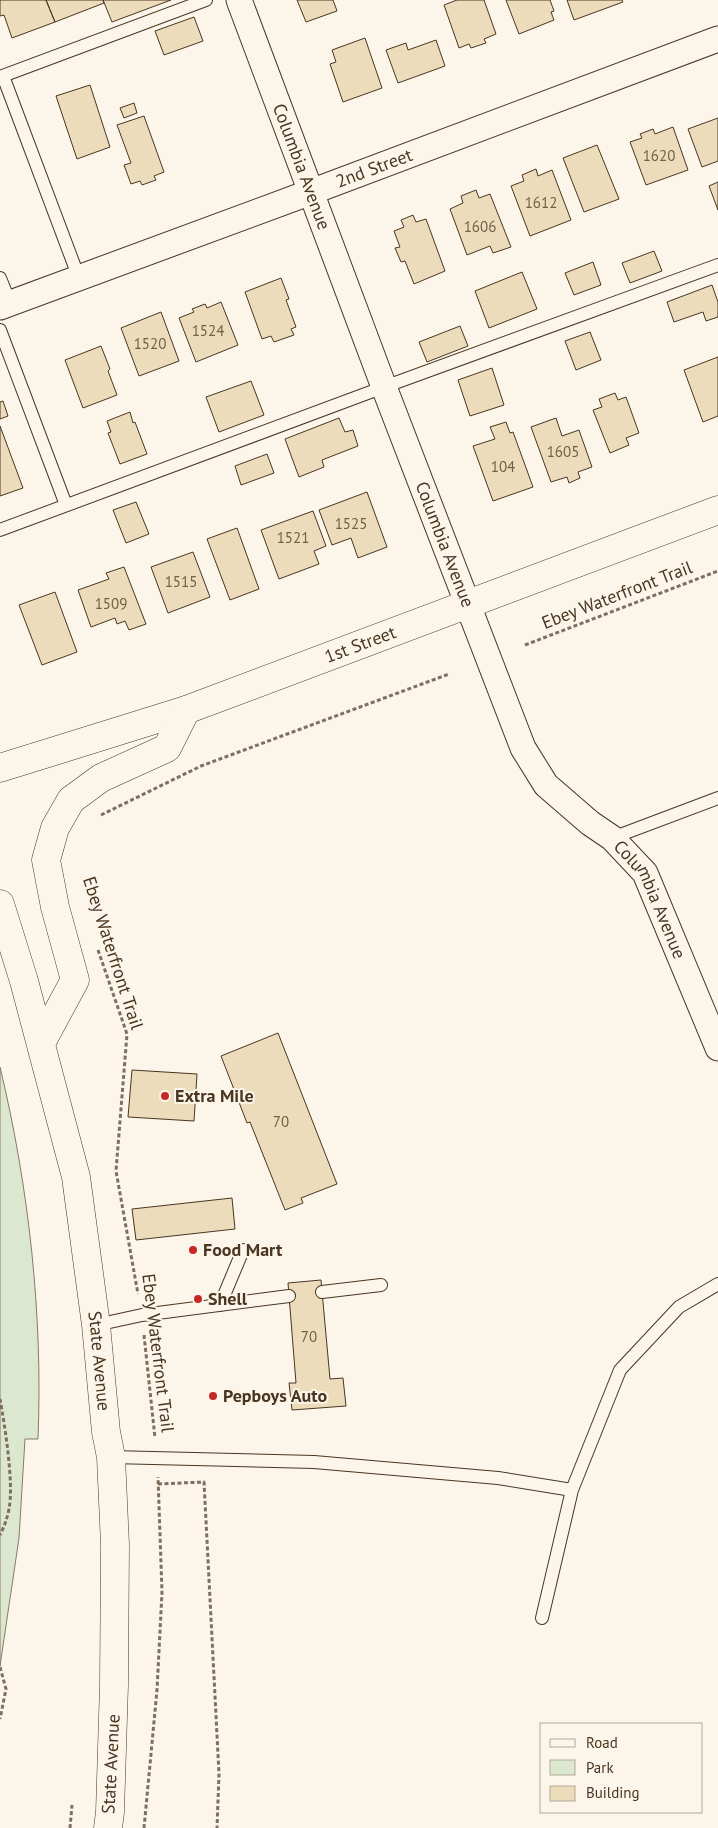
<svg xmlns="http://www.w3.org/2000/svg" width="718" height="1828" font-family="'PT Sans',sans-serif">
	<rect width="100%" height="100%" fill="#fbf6e9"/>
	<path fill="#dce7d0" stroke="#887966" d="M0 1067C29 1188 43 1315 38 1439H25L19 1538 0 1666Z"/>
	<path fill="#ecdcbc" stroke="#4a3520" d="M0 0H46L55 22 12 38 4 15 0 16Z
		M46 0H103L104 3 55 22Z
		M103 0H171L112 22Z
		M297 0H333L337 11 306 22Z
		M457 0H484L496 34 484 39 486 43 471 48 469 44 459 48 444 5Z
		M506 0H550L554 11 551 12 554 20 519 34Z
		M567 0H622L623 2 574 20Z
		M194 17 203 41 164 55 155 31Z
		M365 38 382 88 343 102 330 64 336 62 332 50Z
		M436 40 445 66 398 83 386 50 406 43 408 50Z
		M90 85 110 147 77 159 56 96Z
		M134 103 137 113 124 118 120 108Z
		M144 116 164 172 154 176 156 180 142 185 140 181 131 184 124 165 131 163 117 125Z
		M718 118V161L702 167 688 129Z
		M673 127 688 170 646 185 630 142 642 138 640 134 653 129 655 134Z
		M597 145 619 199 584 212 563 158Z
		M536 169 538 176 552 170 571 220 530 236 511 186 524 181 522 175Z
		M718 182V210L709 186Z
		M476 190 479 198 490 194 511 247 493 253 490 246 467 255 450 209 463 203 461 196Z
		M413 215 416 222 426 219 445 271 414 284 405 261 401 262 395 248 400 247 394 231 404 227 401 220Z
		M654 251 662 271 630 283 622 263Z
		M593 262 601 285 574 295 565 273Z
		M522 272 537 309 489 328 475 291Z
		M281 278 289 299 286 300 296 327 291 329 294 335 274 342 271 336 262 339 245 292Z
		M712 285 718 302V317L706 321 703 312 674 322 667 302Z
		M221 302 238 345 196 362 179 318 194 312 192 309 205 304 207 308Z
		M161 312 179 361 139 376 121 328Z
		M460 326 468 346 427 362 419 342Z
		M590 332 601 360 576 370 565 341Z
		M101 346 110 369 108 371 117 395 83 408 65 360Z
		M718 357V416L703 422 684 370Z
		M492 368 504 405 470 416 458 380Z
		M251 381 264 415 219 432 206 397Z
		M615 393 618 400 626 397 639 433 626 438 629 445 610 453 593 410 602 407 599 399Z
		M3 401 8 416 0 419V402Z
		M130 412 133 423 135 422 147 454 120 464 108 433 111 432 107 421Z
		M339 418 345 432 353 430 358 446 322 460 324 467 299 477 285 439Z
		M556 418 562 436 579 430 592 467 578 472 580 478 569 483 567 477 551 482 531 427Z
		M506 422 510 433 513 432 533 487 493 501 473 446 495 439 490 427Z
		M0 426 23 488 0 496Z
		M267 454 274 473 241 485 235 466Z
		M367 492 387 547 358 558 351 538 332 545 319 510Z
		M136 502 149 534 126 543 113 510Z
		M313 511 326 546 314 551 319 564 279 579 261 530Z
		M237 528 259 589 230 600 207 539Z
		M193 552 210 597 168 613 151 567Z
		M124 567 146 624 129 630 125 621 117 624 115 618 91 627 78 590 109 579 106 573Z
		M55 592 77 652 42 665 19 605Z
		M278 1033 337 1184 301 1198 303 1203 285 1210 250 1122 247 1123 221 1056Z
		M132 1070 197 1074 194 1121 128 1117Z
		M232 1198 235 1229 136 1240 132 1209Z
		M321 1280 330 1379 343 1378 346 1406 292 1410 289 1383H296L288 1283Z"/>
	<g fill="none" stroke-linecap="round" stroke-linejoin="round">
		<defs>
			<path id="lane" d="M3 76 79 278
				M0 77 206 0
				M0 278 10 303
				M0 330 66 505
				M0 530 384 387 718 265
				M612 838 718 798
				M322 1292 381 1285
				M220 1305 243 1250
				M96 1325 142 1315 289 1296
				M111 1457 314 1462 498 1478 572 1490
				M542 1618 572 1490 620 1370 679 1307 718 1284"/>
			<g id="street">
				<path id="s1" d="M239 0 384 387 523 748 546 785 590 823 612 838 645 873 718 1048"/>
				<path id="s2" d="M0 307 311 192 718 39"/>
			</g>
			<g id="secondary">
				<path id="s3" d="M0 768 186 710 718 510"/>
				<path d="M41 1043 75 980 55 907 46 860 55 828 71 800 101 778 167 748 186 710"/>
			</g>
			<g id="primary">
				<path id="s4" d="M0 904 24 981 76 1177 96 1325 106 1432 111 1457 115 1545 114 1685 110 1812 108 1828"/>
			</g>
		</defs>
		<use href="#lane" stroke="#4a3520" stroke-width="14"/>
		<use href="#street" stroke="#4a3520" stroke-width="27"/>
		<use href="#secondary" stroke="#4a3520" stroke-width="29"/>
		<use href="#primary" stroke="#4a3520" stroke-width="29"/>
		<path stroke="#7f6f5c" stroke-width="3" stroke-dasharray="4 2.5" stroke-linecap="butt" d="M525 645 718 571
			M101 815 201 766 449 674
			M98 950 127 1034 116 1171 138 1294
			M144 1335 155 1438
			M0 1399C5 1427 14 1483 9 1509 7 1519 4 1527 0 1535
			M158 1484 204 1482 219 1774 217 1828
			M0 1667 6 1689 0 1719
			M70 1828 72 1805
			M144 1828 157 1690 162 1592 158 1477"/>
		<use href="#lane" stroke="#fbf6e9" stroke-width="12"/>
		<use href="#street" stroke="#fbf6e9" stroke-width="25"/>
		<use href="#secondary" stroke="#fbf6e9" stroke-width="28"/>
		<use href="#primary" stroke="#fbf6e9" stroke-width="28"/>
	</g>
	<g fill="#c62828" stroke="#fbf6e9" stroke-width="2">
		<circle cx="165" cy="1096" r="5"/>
		<circle cx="193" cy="1250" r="5"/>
		<circle cx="198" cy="1299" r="5"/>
		<circle cx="213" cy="1396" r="5"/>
	</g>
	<g text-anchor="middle" stroke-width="4" stroke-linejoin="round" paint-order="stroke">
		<g font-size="15" fill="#725f47">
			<text x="659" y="161">1620</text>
			<text x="541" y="208">1612</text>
			<text x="480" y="232">1606</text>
			<text x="208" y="336">1524</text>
			<text x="150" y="349">1520</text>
			<text x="563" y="457">1605</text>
			<text x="503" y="472">104</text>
			<text x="351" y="529">1525</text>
			<text x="293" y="543">1521</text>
			<text x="181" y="587">1515</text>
			<text x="111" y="609">1509</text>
			<text x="281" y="1127">70</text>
			<text x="309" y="1342">70</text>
		</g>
		<g font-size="18" fill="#4a3520" stroke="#fbf6e9">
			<text dy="6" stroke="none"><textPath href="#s1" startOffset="178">Columbia Avenue</textPath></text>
			<text dy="6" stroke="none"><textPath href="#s2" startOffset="399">2nd Street</textPath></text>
			<text dy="6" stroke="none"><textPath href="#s1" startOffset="582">Columbia Avenue</textPath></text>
			<text transform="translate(617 595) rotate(-21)" y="6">Ebey Waterfront Trail</text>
			<text dy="6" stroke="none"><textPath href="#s3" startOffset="381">1st Street</textPath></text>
			<text dy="6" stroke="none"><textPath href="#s1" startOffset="1002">Columbia Avenue</textPath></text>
			<text transform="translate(113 953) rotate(72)" y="6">Ebey Waterfront Trail</text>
			<text transform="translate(158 1353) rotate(83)" y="6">Ebey Waterfront Trail</text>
			<text dy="6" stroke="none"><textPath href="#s4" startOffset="469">State Avenue</textPath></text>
			<text transform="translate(111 1764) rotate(-87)" y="6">State Avenue</text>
		</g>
		<g font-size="18" font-weight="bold" fill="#4a3520" stroke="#fbf6e9" text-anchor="start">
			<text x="175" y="1102">Extra Mile</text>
			<text x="203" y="1256">Food Mart</text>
			<text x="208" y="1305">Shell</text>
			<text x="223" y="1402">Pepboys Auto</text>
		</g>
	</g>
	<rect x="540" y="1723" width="162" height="90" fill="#fbf6e9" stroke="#b4a999"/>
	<rect x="550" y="1739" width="25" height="8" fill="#fbf6e9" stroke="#b4a999"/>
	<text x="586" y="1748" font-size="15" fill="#4a3520">Road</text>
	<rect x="550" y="1760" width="25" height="15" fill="#dce7d0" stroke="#b4a999"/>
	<text x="586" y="1773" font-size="15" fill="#4a3520">Park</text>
	<rect x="550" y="1786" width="25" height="15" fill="#ecdcbc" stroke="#b4a999"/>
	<text x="586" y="1798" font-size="15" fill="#4a3520">Building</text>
</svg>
